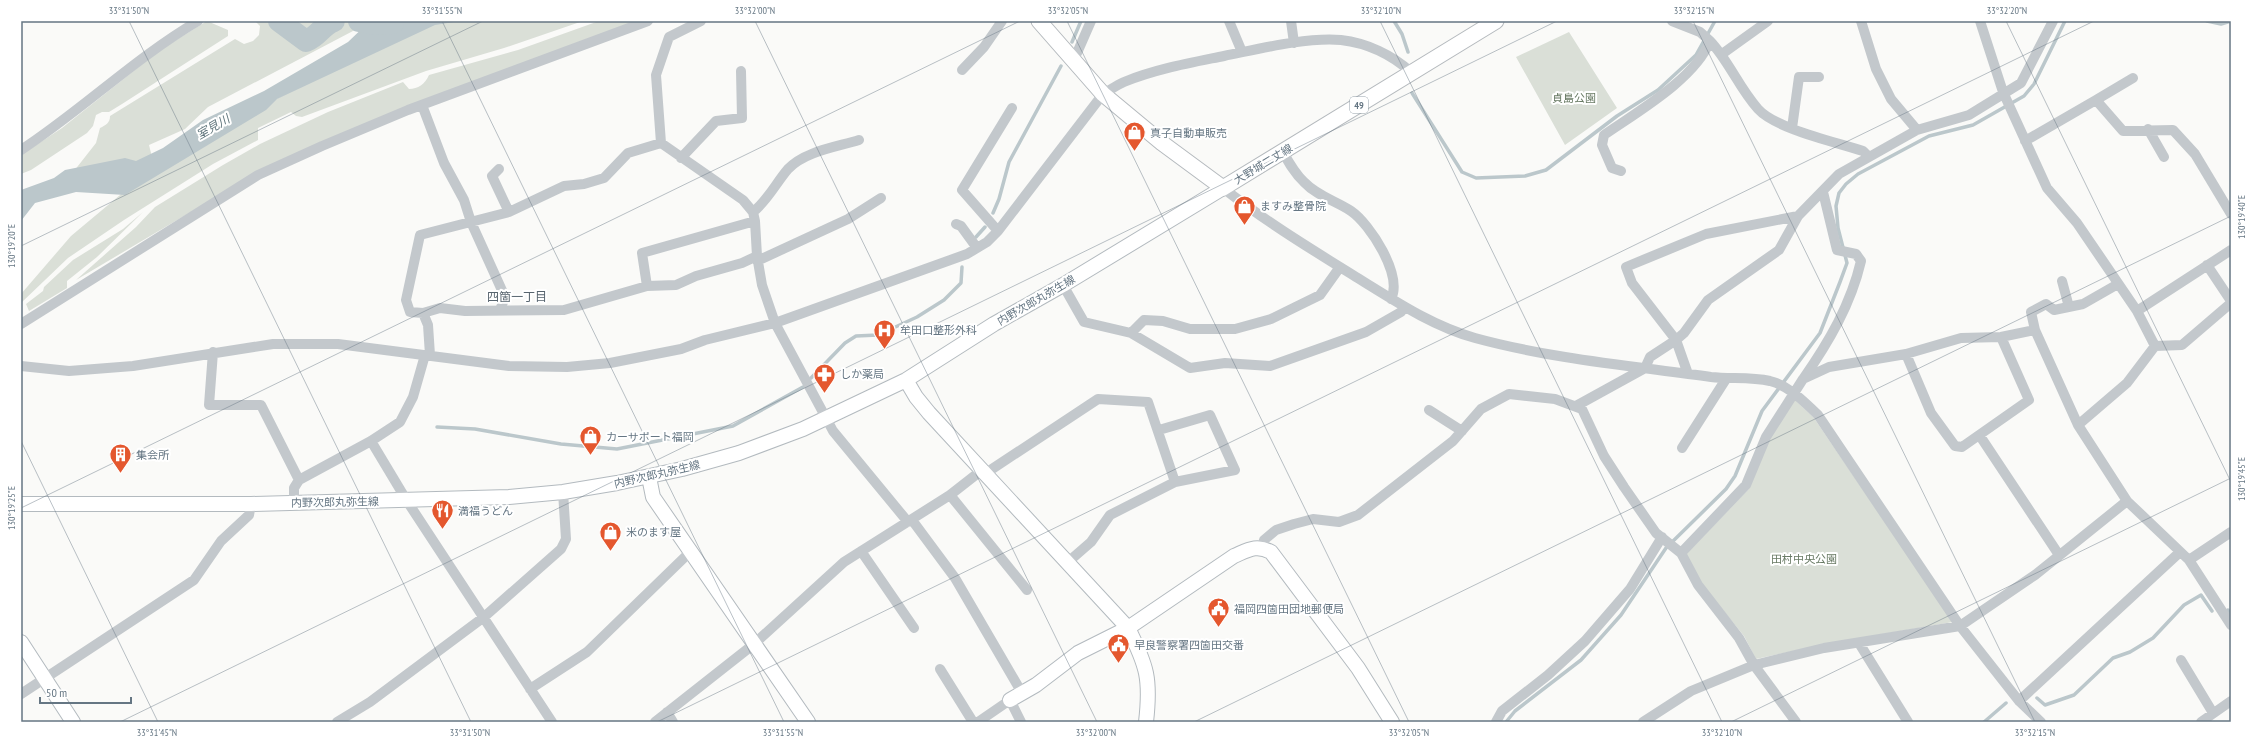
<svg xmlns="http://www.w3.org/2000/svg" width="2252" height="743" font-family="'PT Sans Narrow','Noto Sans JP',sans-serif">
	<rect width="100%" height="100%" fill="#fafaf8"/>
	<path fill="#dadfd7" d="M207 21 228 30V36L122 104 109 112H102L96 115 93 126 87 133 31 170 21 174V155L62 128 160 50Z
		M255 21H372L208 107 185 129 149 145 152 157 131 169 74 171 96 143 100 128C106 125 110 123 110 116L235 39 244 44 253 41 259 35 260 26Z
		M433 21H583L504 48 426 71 302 117 296 116 291 112 258 128V140L213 164 124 220 68 258 21 303V294L71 236 132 185 264 105Z
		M599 21H638L260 171 76 280 136 227 155 207 223 165 260 144 328 112 403 82 409 89C418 89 425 84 429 75L518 50Z
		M1569 32 1617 108 1565 145 1516 57Z
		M143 212 97 257 67 281V288L29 311 26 304 43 291 44 287 73 260 123 229Z
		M1794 399 1814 418 1953 622 1825 644 1756 659 1744 636 1701 583 1686 554 1749 489 1769 439Z"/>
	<path fill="#bbc7cb" d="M370 21H460L435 25 277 99 266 110 125 195 76 192 35 203 21 221V190L54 178 65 170 125 158 136 161 163 148 203 120 264 91 348 42Z"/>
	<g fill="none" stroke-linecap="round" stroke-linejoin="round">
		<path stroke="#bbc7cb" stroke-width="3.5" d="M1394 21 1402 34 1408 52
			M2207 21 2221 24 2231 21
			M1072 42 1081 21
			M1412 93 1462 172 1476 178 1525 176 1546 170 1617 116 1658 90 1696 55 1715 21
			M993 213 999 199 1009 162 1061 66
			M976 237 985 227
			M811 378 845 343 856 336 878 335 917 317 944 300 961 283 962 267
			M437 427 475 429 561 444 617 449 733 426 803 387
			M2228 610 2231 614
			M2037 698 2045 705 2074 695 2113 658 2130 652 2153 638 2184 605 2201 595 2212 611
			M1506 722 1515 711 1581 660 1621 615 1666 548 1726 489 1735 476 1762 411 1820 333 1840 282 1847 263 1838 228 1836 206 1839 193 1846 184 1858 174 1929 136 1973 125 2024 96 2034 84 2065 21
			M1984 722 2006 703"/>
		<path stroke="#bbc7cb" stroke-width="22" d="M279 21 306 41C319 36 321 26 334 21
			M359 21 375 24 393 23"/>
		<defs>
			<path id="secondary" d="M906 380 916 397 929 413 1128 628C1147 666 1151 679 1146 722
				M649 477 653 497 808 722
				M21 504H251L509 497 563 492 617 483 682 469 739 453 803 429 906 380 994 324 1063 285 1223 188
				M21 642 73 722
				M1010 700 1036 685 1078 653 1128 628 1234 556C1248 550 1256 544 1271 552L1358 668 1392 722"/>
			<path id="primary" d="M1039 21 1103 94 1162 143 1223 188 1496 21"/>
		</defs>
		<use href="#secondary" stroke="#b3babf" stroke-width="16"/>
		<use href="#primary" stroke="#b5babe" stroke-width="17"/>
		<path stroke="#c3c8cc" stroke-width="10" d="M1229 21 1242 52
			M1291 21 1294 43
			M1672 21 1700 32 1710 41
			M1861 21 1876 69 1891 99 1917 130
			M1980 21 2003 92 2047 188 2077 223 2137 311 2155 346 2127 383 2078 425 2127 501 2189 560 2231 625
			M1722 54 1768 21
			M1071 59 1077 53 1091 21
			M962 70 984 47 1002 21
			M2096 100 2133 78
			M422 105 444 163 464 200 471 222 505 297 500 310
			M1792 128 1799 77H1819
			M2148 129 2164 157
			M2025 141 2096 100 2123 131 2173 130 2195 154 2231 214
			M661 143 656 75 669 37 701 21
			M21 150C82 110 135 58 198 21
			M1283 152C1289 163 1295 174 1304 182 1317 196 1336 201 1351 211 1370 224 1403 275 1391 299
			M681 158 716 121 742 118 741 71
			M499 169 492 176 509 212
			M1621 171 1612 168 1602 145 1604 135C1637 112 1695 79 1710 41 1729 61 1739 88 1758 109 1776 129 1836 142 1863 151L1868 156
			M1223 188C1265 221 1311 249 1356 277 1395 301 1432 326 1475 338 1552 359 1633 366 1711 377 1730 379 1751 377 1770 381 1790 386 1804 402 1818 415L1960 626 2019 701 2041 722
			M753 212C768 200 776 183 788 169 805 151 837 147 859 140
			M956 224 961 226 977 248
			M998 231 962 190 1012 108
			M757 261 848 219 881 198
			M2207 265 2231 301
			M2062 281 2069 307
			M1063 285 1084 322 1131 333 1144 320 1163 321 1190 329H1235L1271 319 1320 295 1340 267
			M647 286 642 253 755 221
			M2137 311 2231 250
			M423 313 440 308 465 311 564 310 647 286 676 285 696 276 742 263 757 256
			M21 324 258 175 322 146 408 110 648 21
			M2035 330 2078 425
			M1131 333 1190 368 1225 363 1270 366 1366 332 1401 312 1404 307
			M2155 346 2182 345 2231 303
			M213 352 209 405H261L299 480
			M1906 354 1931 413 1955 446 1962 447 2029 400 2001 337
			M430 355 428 325 423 313 410 312 406 300 420 235 509 212 564 186 584 184 604 178 628 153 661 143 743 200 753 212 755 221 757 256 762 285 775 323 833 431 908 522
			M21 366 69 371 133 366 273 344H338L509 366 567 367 610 363 681 349 705 340 775 323 967 254 987 242 998 231 1103 94C1110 90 1117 85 1124 82 1156 69 1190 63 1224 56 1259 49 1306 37 1341 40 1367 43 1392 55 1411 72
			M1688 374 1676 340 1632 283 1626 267 1706 234 1798 216
			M1803 379C1829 342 1851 304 1861 261L1856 254 1837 250 1823 192
			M1576 406 1645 368 1650 357 1676 340 1684 333 1708 300 1779 250 1798 216 1839 174 1917 130 1969 115 2021 83 2053 21
			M1429 410 1462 431
			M1980 436 2059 555
			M371 441 407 501 552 722
			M1682 448 1726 379
			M986 473 1098 399 1148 402 1175 482 1235 470 1210 415 1159 430
			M950 495 1027 590
			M294 502V488L299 480 371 441 400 422 413 397 425 355
			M912 520 955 578 1022 693
			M1262 547 1264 540 1276 530 1294 524 1313 519 1339 522 1358 515 1453 441 1481 409 1509 394 1555 399 1582 409 1604 456 1624 487 1656 533 1681 553 1698 585 1739 638 1754 665 1796 722
			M861 551 914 628
			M1681 553 1746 485 1766 437 1803 379 1829 367 1906 354 1961 338 2001 337 2035 330 2031 312 2046 304 2054 310 2083 304 2118 284
			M2189 560 2231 532
			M1068 562 1091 542 1110 515 1175 482
			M1859 643 1908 722
			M2181 660 2213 713
			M940 669 973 722
			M530 689 587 652 690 552
			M21 694 194 580 221 541 249 515 251 504
			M2019 701 2180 552
			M667 712 673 722
			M337 722 370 702 484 617 561 549 566 539 563 492
			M655 722 754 644 844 562 950 495 982 470
			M978 722 1010 700 1021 722
			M1496 722 1502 711 1548 675 1585 641 1630 589 1662 537
			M1643 722 1691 691 1754 665 1824 648 1960 626 2035 575 2127 501
			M2201 722 2231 701"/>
		<use href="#secondary" stroke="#fff" stroke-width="14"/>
		<use href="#primary" stroke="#fff" stroke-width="15"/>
	</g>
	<path fill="none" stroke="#657683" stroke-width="1" stroke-opacity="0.45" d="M129 21 471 722M442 21 784 722M755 21 1097 722M1067 21 1409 722M1380 21 1722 722M1693 21 2035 722M2006 21 2231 482M21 246 483 21M21 441 158 722M21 508 1020 21M120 722 1557 21M657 722 2094 21M1194 722 2231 216M1731 722 2231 478"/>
	<defs>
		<symbol id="shop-pin" viewBox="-11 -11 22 30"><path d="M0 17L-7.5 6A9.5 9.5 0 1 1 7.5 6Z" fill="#e4572e" stroke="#fff"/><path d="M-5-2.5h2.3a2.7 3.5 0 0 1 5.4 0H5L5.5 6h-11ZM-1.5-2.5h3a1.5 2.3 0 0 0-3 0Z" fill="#fff"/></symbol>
		<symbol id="hospital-pin" viewBox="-11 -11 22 30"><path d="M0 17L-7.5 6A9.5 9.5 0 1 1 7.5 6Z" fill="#e4572e" stroke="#fff"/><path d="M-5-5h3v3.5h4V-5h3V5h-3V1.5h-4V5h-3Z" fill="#fff"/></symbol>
		<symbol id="pharmacy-pin" viewBox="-11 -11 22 30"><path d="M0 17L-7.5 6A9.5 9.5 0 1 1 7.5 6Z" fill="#e4572e" stroke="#fff"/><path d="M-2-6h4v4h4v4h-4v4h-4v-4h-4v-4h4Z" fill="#fff"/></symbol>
		<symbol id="building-pin" viewBox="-11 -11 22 30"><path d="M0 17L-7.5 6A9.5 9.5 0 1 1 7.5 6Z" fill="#e4572e" stroke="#fff"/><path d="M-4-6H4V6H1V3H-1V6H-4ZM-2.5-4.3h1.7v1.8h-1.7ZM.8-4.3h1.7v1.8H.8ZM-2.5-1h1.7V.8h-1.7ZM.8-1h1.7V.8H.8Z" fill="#fff"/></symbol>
		<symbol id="restaurant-pin" viewBox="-11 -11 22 30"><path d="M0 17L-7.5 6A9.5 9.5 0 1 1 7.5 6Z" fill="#e4572e" stroke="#fff"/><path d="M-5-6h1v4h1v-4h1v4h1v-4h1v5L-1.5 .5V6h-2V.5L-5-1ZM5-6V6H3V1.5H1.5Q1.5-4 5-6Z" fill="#fff"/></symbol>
		<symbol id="civic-pin" viewBox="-11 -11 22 30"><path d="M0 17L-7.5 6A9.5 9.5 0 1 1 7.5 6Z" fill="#e4572e" stroke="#fff"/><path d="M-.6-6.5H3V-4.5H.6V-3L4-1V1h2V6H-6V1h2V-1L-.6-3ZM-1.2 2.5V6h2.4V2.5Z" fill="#fff"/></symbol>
	</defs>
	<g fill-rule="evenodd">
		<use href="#shop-pin" x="1122" y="120" width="25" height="34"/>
		<use href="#shop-pin" x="1232" y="194" width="25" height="34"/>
		<use href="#hospital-pin" x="872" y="318" width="25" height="34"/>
		<use href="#pharmacy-pin" x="812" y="362" width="25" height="34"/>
		<use href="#shop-pin" x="578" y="424" width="25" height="34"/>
		<use href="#building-pin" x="108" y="442" width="25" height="34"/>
		<use href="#restaurant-pin" x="430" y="498" width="25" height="34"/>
		<use href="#shop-pin" x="598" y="520" width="25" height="34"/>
		<use href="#civic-pin" x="1206" y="596" width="25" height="34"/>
		<use href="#civic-pin" x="1106" y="632" width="25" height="34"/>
	</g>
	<g text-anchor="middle" stroke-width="4" stroke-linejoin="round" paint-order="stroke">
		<rect fill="#fff" stroke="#939fa8" stroke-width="1" x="1350" y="97" width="18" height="16" rx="3"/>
		<g font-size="10" font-weight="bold" fill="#657683">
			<text x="1359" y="109">49</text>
		</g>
		<g font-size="11" fill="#687a64" stroke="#fff">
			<text x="1574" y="102">貞島公園</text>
			<text x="1804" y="563">田村中央公園</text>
		</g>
		<g font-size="11" fill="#657683" stroke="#fff" text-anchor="start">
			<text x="1150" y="137">真子自動車販売</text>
			<text x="1260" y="210">ますみ整骨院</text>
			<text x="900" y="334">牟田口整形外科</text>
			<text x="840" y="378">しか薬局</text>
			<text x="606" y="441">カーサポート福岡</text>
			<text x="136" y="459">集会所</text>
			<text x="458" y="515">満福うどん</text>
			<text x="626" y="536">米のます屋</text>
			<text x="1234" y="613">福岡四箇田団地郵便局</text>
			<text x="1134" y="649">早良警察署四箇田交番</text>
		</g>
		<g font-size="11" fill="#657683" stroke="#fff">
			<text transform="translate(1263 164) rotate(-31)" y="4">大野城二丈線</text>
			<text transform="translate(1036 300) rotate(-30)" y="4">内野次郎丸弥生線</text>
			<text transform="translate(657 474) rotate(-13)" y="4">内野次郎丸弥生線</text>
			<text transform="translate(335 502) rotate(-1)" y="4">内野次郎丸弥生線</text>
		</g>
		<g font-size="12" font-style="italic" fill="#60757c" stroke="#fff">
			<text transform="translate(213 127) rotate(-30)" y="4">室見川</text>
		</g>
		<g font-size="12" fill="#57646e" stroke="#fff">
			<text x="517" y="301">四箇一丁目</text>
		</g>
	</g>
	<rect width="2252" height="743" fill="none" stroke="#ffffff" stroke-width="44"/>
	<path d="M40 697v6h91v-6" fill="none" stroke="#657683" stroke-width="2"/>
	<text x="46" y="697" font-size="12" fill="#657683" stroke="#ffffff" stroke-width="3" paint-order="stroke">50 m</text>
	<rect x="22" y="22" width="2208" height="699" fill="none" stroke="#657683" stroke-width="1.5"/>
	<g font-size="10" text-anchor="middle" fill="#657683">
		<text x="129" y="14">33°31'50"N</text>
		<text x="442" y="14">33°31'55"N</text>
		<text x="755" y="14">33°32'00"N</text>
		<text x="1068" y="14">33°32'05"N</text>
		<text x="1381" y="14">33°32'10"N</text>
		<text x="1694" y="14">33°32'15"N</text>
		<text x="2007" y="14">33°32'20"N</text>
		<text transform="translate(2241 217) rotate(-90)" y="4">130°19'40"E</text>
		<text transform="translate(11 246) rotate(-90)" y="4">130°19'20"E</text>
		<text transform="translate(2241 479) rotate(-90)" y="4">130°19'45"E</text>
		<text transform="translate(11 508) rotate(-90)" y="4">130°19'25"E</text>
		<text x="157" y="736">33°31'45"N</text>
		<text x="470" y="736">33°31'50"N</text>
		<text x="783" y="736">33°31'55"N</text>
		<text x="1096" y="736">33°32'00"N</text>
		<text x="1409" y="736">33°32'05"N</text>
		<text x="1722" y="736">33°32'10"N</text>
		<text x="2035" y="736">33°32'15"N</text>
	</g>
</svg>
